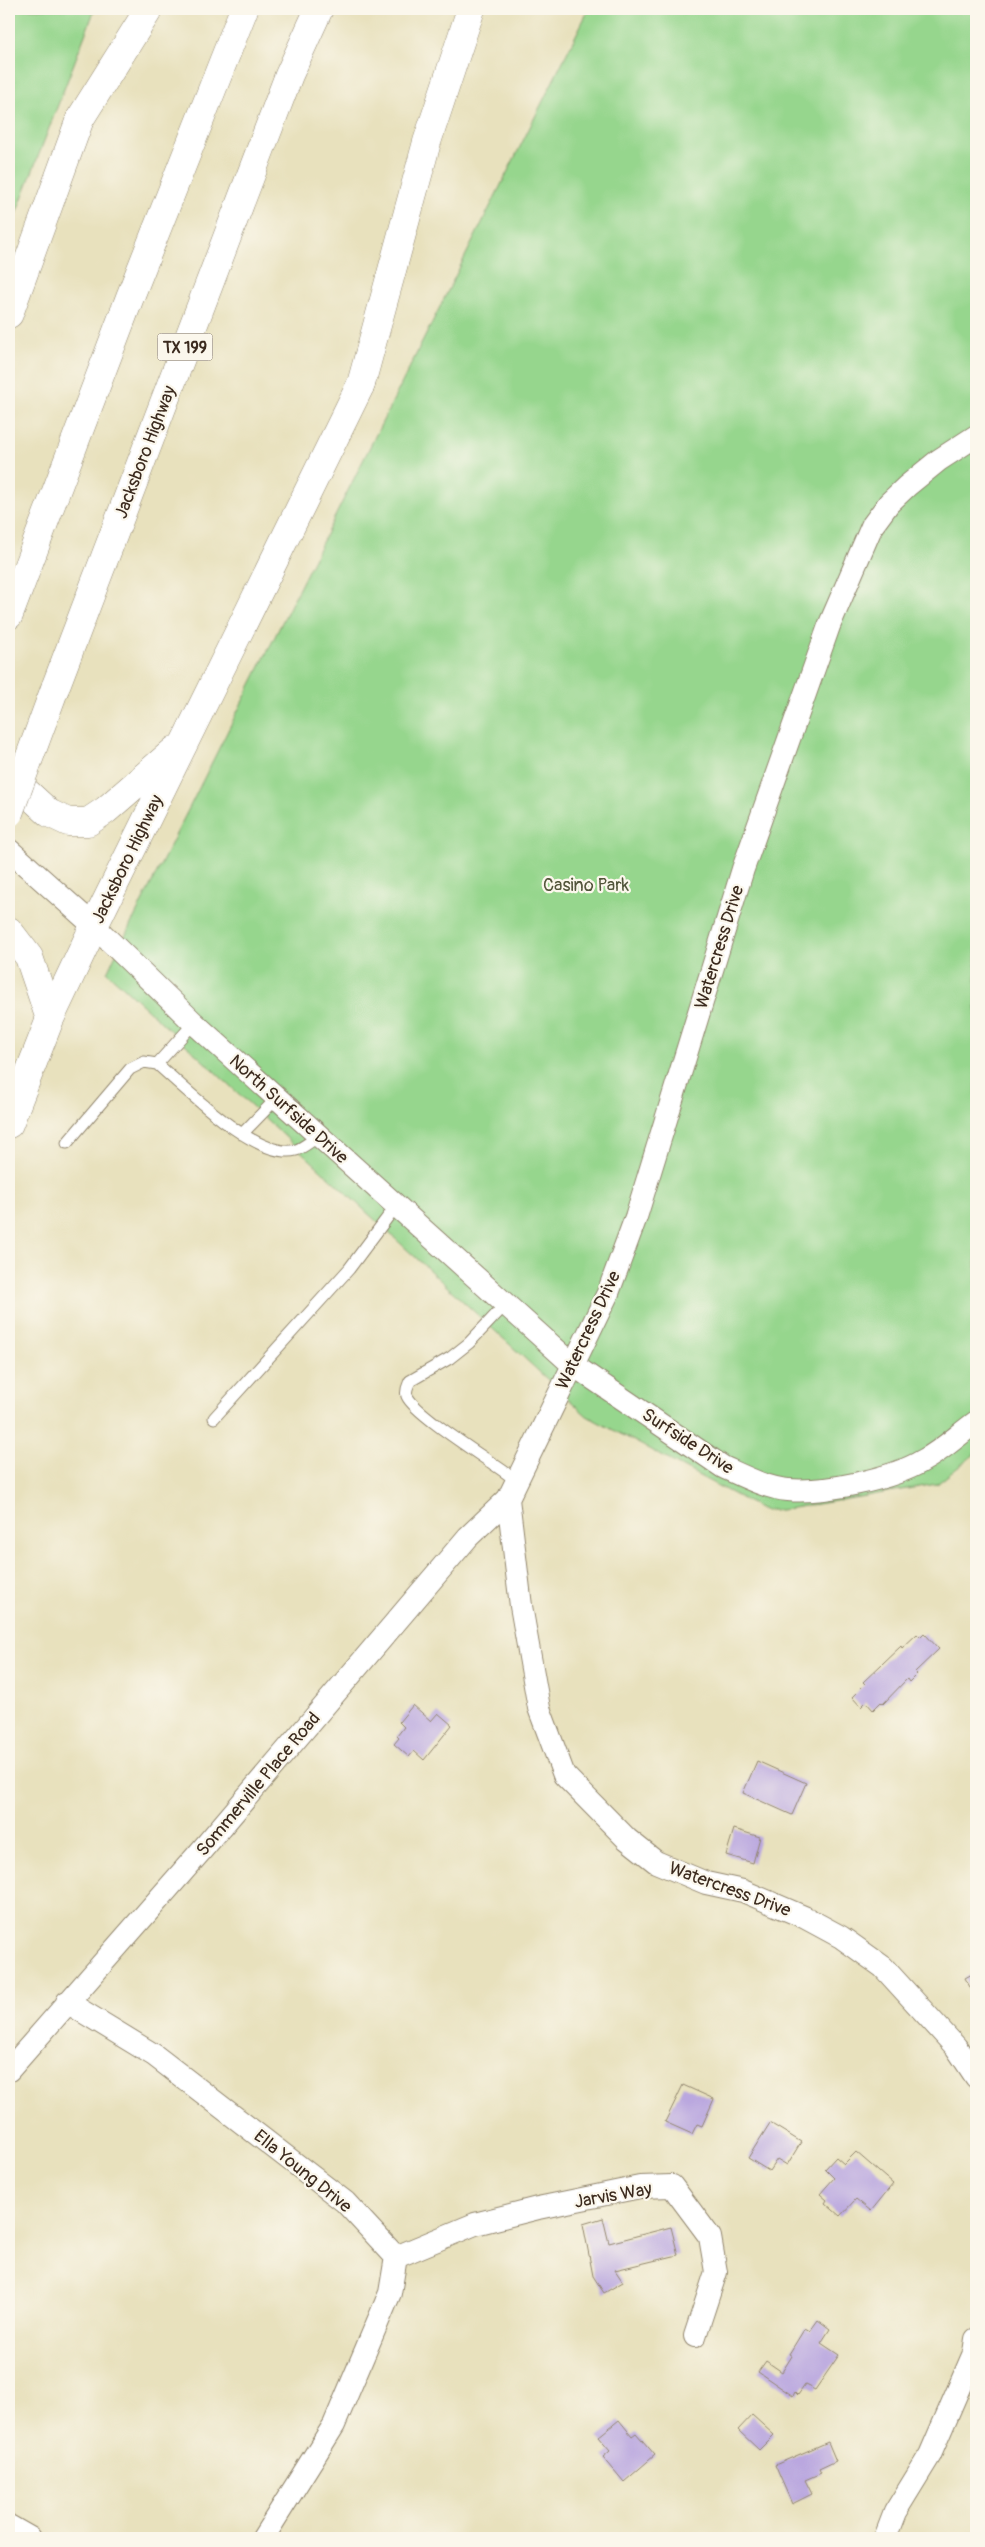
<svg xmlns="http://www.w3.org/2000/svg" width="985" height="2547" font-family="Pangolin,sans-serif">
	<rect width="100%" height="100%" fill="#fbf7ec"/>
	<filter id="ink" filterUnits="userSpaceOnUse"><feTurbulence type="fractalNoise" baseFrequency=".02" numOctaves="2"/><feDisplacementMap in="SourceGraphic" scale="10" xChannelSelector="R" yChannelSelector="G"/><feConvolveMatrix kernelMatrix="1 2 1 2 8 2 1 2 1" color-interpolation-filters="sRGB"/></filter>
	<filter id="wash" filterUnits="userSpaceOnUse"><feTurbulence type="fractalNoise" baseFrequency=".0096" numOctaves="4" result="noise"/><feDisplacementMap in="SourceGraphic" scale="20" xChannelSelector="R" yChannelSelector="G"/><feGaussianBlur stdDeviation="1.12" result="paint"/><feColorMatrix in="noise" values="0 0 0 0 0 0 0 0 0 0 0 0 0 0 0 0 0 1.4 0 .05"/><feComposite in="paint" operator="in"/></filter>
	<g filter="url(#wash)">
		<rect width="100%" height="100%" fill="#e8e1bd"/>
		<path fill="#96d68d" stroke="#688056" d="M9 9H95L9 232Z
			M589 9H976V1453L937 1484 781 1510H763L587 1416 107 972Z"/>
		<g id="blocks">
			<path fill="#baa7df" d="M924 1633 939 1649 915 1672 917 1674 909 1682 907 1679 883 1704 881 1702 873 1710 866 1702 861 1707 852 1697 865 1684 863 1682 901 1646 902 1648 917 1634 920 1637Z
				M413 1705 431 1721 438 1713 452 1725 424 1760 414 1751 409 1757 394 1744 399 1738 397 1736 404 1727 399 1722Z
				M757 1761 806 1783 792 1815 743 1793Z
				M734 1829 760 1837 753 1863 726 1855Z
				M976 1972V1998L965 1978Z
				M683 2085 714 2099 702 2126 697 2124 692 2134 665 2122Z
				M770 2123 801 2142 787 2165 777 2159 769 2171 748 2158Z
				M856 2152 893 2184 871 2211 856 2199 840 2216 825 2203 827 2200 820 2194 834 2178 825 2169 836 2157 844 2164Z
				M603 2218 609 2243 671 2227 678 2255 615 2270 623 2282 604 2293 593 2276 583 2224Z
				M818 2320 830 2329 821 2343 839 2355 815 2390 805 2385 798 2395 795 2392 793 2396 758 2372 766 2361 782 2372 792 2356 789 2354 805 2328 810 2331Z
				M752 2415 774 2435 759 2450 738 2430Z
				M619 2420 632 2436 636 2433 655 2455 624 2482 603 2457 610 2451 598 2437Z
				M828 2442 836 2461 819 2469 821 2473 805 2480 812 2494 792 2504 775 2465Z"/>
		</g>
	</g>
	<g filter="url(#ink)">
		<use href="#blocks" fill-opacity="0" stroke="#92866e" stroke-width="1"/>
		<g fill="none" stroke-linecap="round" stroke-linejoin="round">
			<defs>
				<path id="lane" d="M157 1064 194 1023
					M242 1134 277 1098
					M67 1143 130 1069 144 1062 157 1064C185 1088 257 1161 296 1150 303 1148 312 1140 319 1136
					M505 1305 469 1343 450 1358 410 1381C408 1386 405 1390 407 1396 416 1416 496 1464 517 1481
					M214 1418 349 1269 396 1206"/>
				<path id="street" d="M976 436 939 460 907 486 889 503 872 526 829 626 743 869 636 1217 608 1293 508 1499 521 1606 539 1708 564 1775 627 1839 656 1862 706 1883 743 1891 804 1917 841 1937 883 1967 956 2047 976 2077
					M9 850 94 926 194 1023 573 1365 723 1467C743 1476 766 1488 788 1490 824 1493 893 1479 924 1460 943 1450 959 1434 976 1422
					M67 2002 154 2055 345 2202 396 2257
					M9 2070 200 1852 468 1537 508 1499
					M396 2257 475 2224 538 2208 640 2187 672 2186 710 2237 716 2272 695 2336
					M9 2526 30 2538
					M263 2538 334 2425 390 2293 396 2257
					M885 2538 895 2512 930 2455 974 2353 976 2339"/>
				<path id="secondary" d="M9 314 80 119
					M9 776 49 813 68 822H88L106 810 175 750
					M9 931 29 957 50 1019
					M9 1124 50 1019 94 926 361 384"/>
				<path id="highway" d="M80 119 149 9
					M361 384 427 142 471 9
					M9 615 130 297 244 9
					M55 688 289 75 319 9"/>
			</defs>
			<use href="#lane" stroke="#92866e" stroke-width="13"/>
			<use href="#street" stroke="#92866e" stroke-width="24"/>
			<use href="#secondary" stroke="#92866e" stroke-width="29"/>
			<use href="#highway" stroke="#92866e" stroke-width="29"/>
			<use href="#lane" stroke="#fff" stroke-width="11"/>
			<use href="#street" stroke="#fff" stroke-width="22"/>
			<use href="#secondary" stroke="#fff" stroke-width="28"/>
			<use href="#highway" stroke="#fff" stroke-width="28"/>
			<defs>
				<path id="highway-bridge" d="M9 813 55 688"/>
			</defs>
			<use href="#highway-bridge" stroke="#92866e" stroke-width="29" stroke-linecap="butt"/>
			<use href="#highway-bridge" stroke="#fff" stroke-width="28"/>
		</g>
	</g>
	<g text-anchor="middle" stroke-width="4.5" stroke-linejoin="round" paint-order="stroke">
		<rect fill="#fbf7ec" stroke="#75685c" stroke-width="1" x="157.5" y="333.5" width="55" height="27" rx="4"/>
		<g font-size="16" font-weight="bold" fill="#3b2a1e">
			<text x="185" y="353">TX 199</text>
		</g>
		<g font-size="18" fill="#3b2a1e" stroke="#fbf7ec">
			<text transform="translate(145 452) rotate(-69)" y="6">Jacksboro Highway</text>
			<text transform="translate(127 859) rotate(-64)" y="6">Jacksboro Highway</text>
			<text transform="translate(719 947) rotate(-73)" y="6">Watercress Drive</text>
			<text transform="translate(289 1109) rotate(42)" y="6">North Surfside Drive</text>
			<text transform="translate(588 1330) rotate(-65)" y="6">Watercress Drive</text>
			<text transform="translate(688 1441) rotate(33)" y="6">Surfside Drive</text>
			<text transform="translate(258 1784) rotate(-50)" y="6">Sommerville Place Road</text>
			<text transform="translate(730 1889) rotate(20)" y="6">Watercress Drive</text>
			<text transform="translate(303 2171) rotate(39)" y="6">Ella Young Drive</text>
			<text transform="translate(613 2195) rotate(-10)" y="6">Jarvis Way</text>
		</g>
		<g font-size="18" fill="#52553a" stroke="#fbf7ec">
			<text x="586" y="891">Casino Park</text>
		</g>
	</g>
	<rect width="985" height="2547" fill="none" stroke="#fbf7ec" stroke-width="30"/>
</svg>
